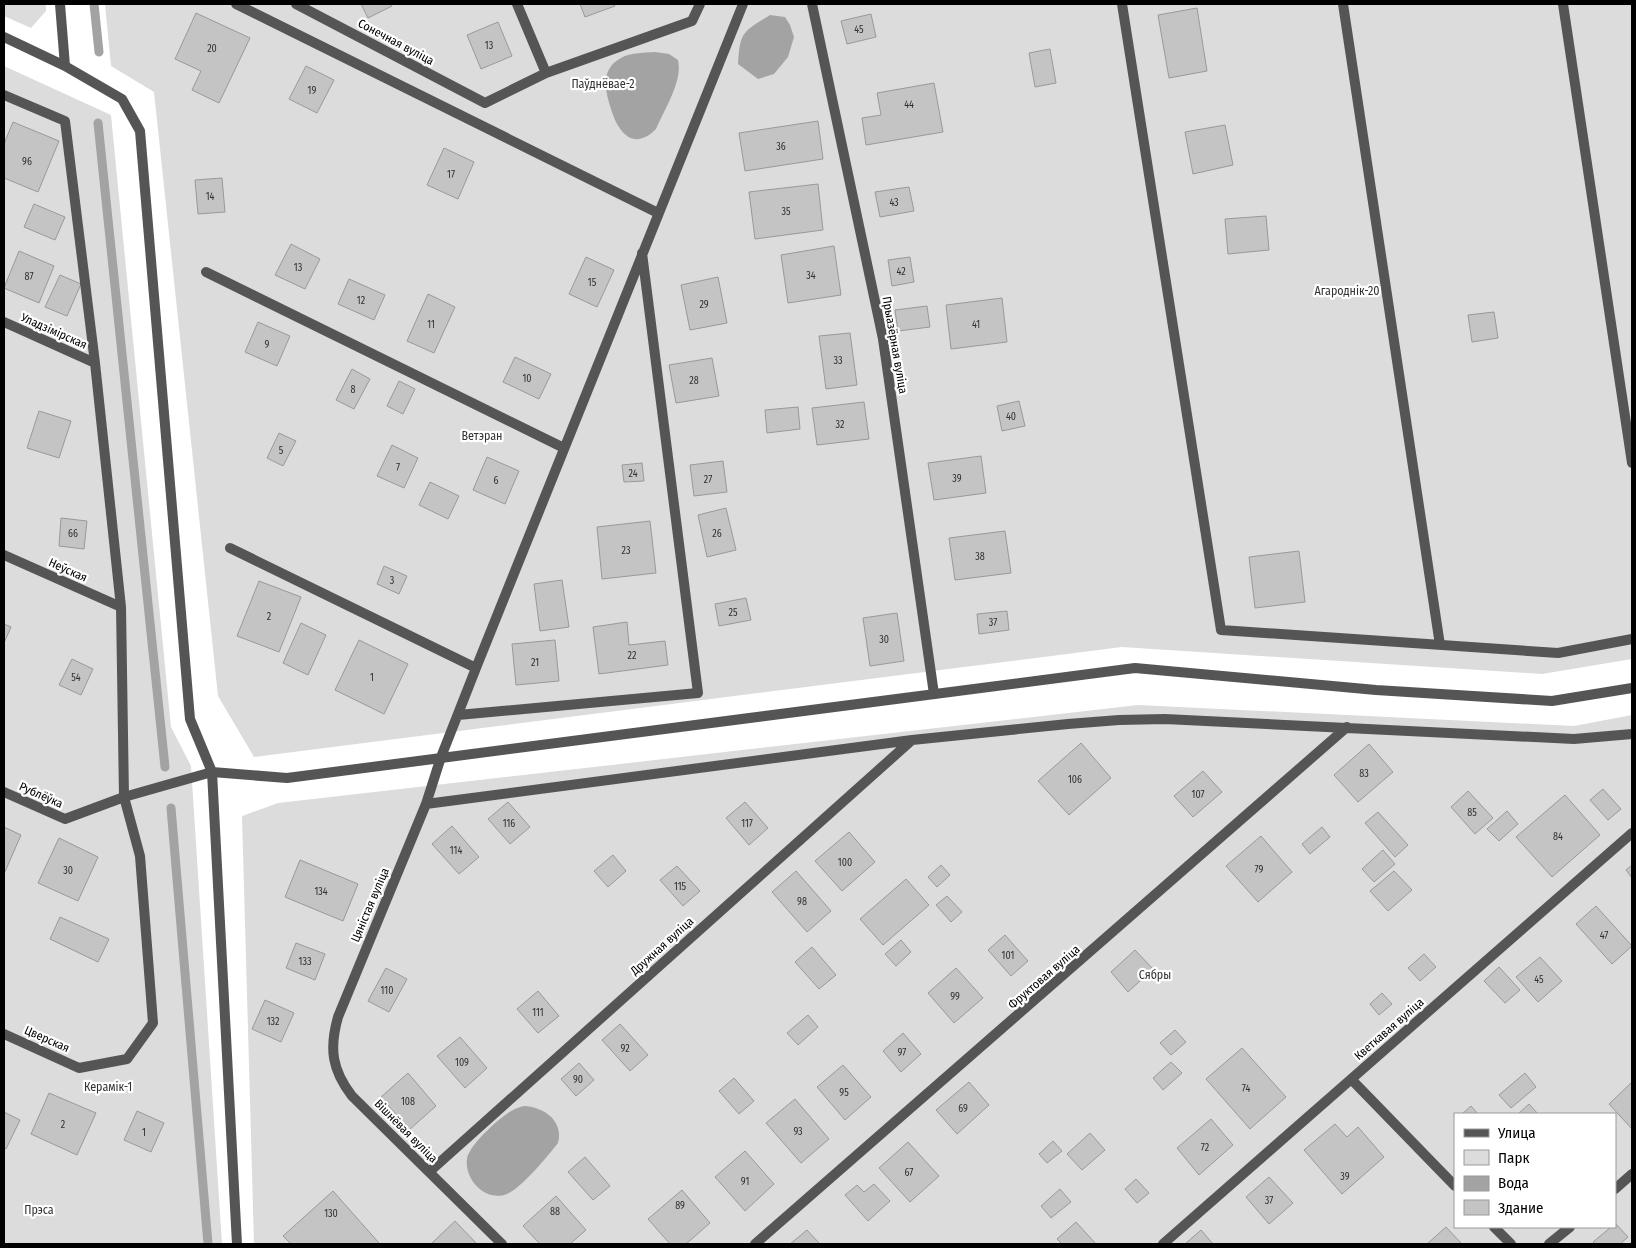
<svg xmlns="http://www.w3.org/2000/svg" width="1636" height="1248" font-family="'Fira Sans Condensed',sans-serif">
	<rect width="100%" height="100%" fill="#fff"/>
	<path fill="#dcdcdc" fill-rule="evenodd" d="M4 4H46V11L31 28 4 16Z
		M105 4H1632V659L1542 674 1122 647 254 757 218 696 154 92 111 66Z
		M4 66 111 115 171 727 191 766 222 1244H4Z
		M1138 705 1574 726 1632 715V1244H254L242 816 278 803ZM1455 1114H1615V1227H1455Z"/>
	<path fill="#a3a3a3" d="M770 15 785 17 790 25 794 37 788 57 774 74 758 79 738 64C740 31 743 32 770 15Z
		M655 52 669 54 678 60C683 81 664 110 656 129 633 152 618 132 611 109 605 91 600 69 621 58 631 52 645 53 655 52Z
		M524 1106C544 1107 564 1121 558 1143 547 1157 524 1185 509 1193 488 1204 464 1181 467 1159 468 1146 501 1116 513 1110 516 1108 520 1107 524 1106Z"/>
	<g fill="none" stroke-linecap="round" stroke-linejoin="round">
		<path stroke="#a3a3a3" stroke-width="9" d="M94 4 99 52
			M98 123 165 767
			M171 808 208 1244"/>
	</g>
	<path fill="#c4c4c4" stroke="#999" d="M361 4H391L392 6 368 18Z
		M580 4H614L615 6 585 17Z
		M1197 8 1207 71 1169 78 1158 15Z
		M196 13 250 38 219 103 192 90 201 71 175 59Z
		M871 14 876 37 847 44 841 21Z
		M498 22 512 56 481 69 467 35Z
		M1050 49 1056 83 1035 87 1029 53Z
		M306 66 334 80 317 113 289 99Z
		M934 83 943 132 866 145 862 118 881 115 877 93Z
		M818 121 823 159 745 171 739 133Z
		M13 122 59 141 38 192 4 178V144Z
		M1225 125 1233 165 1193 174 1185 132Z
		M444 148 474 162 458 199 427 185Z
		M222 178 225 212 198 214 195 180Z
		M818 184 823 230 755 239 749 192Z
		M909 187 914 211 880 217 875 192Z
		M34 204 65 217 55 240 24 227Z
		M1266 216 1269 250 1228 254 1225 219Z
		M291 244 320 259 305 289 275 275Z
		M834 246 841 295 788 303 781 255Z
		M19 251 54 266 39 303 4 288Z
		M586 257 614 270 597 307 569 294Z
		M910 257 914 282 892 286 888 260Z
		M60 275 81 284 67 316 45 307Z
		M718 277 727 323 690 330 681 285Z
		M349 279 385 295 374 320 338 304Z
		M428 294 455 307 434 353 407 341Z
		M1002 298 1007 342 951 349 946 305Z
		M927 306 930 327 898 331 895 310Z
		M1494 312 1498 338 1472 342 1468 315Z
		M258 322 290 336 277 366 245 352Z
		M850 333 857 385 826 389 819 336Z
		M515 357 551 374 539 399 503 382Z
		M712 358 719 396 676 403 669 365Z
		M352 369 370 379 354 409 336 400Z
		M399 381 415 389 403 414 387 406Z
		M1019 401 1025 426 1002 431 997 406Z
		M864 402 869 439 817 445 812 408Z
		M798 407 800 429 767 433 765 410Z
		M39 411 71 421 59 458 27 448Z
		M279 433 296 441 283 466 267 458Z
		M392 445 418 458 404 488 377 476Z
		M981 456 986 493 934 500 928 463Z
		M487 457 519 471 505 504 473 490Z
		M723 461 727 492 694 496 690 465Z
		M642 463 644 481 624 482 622 465Z
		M430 482 459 496 448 519 419 505Z
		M726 508 736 550 707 557 698 515Z
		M61 518 87 521 84 549 59 546Z
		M650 521 656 573 602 579 597 527Z
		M1005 531 1011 573 955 580 949 538Z
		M1299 551 1305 602 1255 608 1249 557Z
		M384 566 407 576 399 594 377 584Z
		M562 580 569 627 540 631 534 584Z
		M259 581 301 597 279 652 237 636Z
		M746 598 751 620 719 626 715 604Z
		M1007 611 1009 630 979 634 977 614Z
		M897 613 904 661 870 666 863 618Z
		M627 622 629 645 665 641 668 665 599 674 593 627Z
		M301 623 326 635 308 675 283 663Z
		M4 624 11 627 4 643Z
		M359 640 408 664 384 714 335 690Z
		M555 640 559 681 516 685 512 644Z
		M72 659 93 669 81 695 59 685Z
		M1081 743 1111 778 1069 815 1038 781Z
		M1369 744 1393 772 1358 802 1334 775Z
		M1203 771 1222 792 1193 817 1174 796Z
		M1603 789 1621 809 1608 820 1590 800Z
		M1468 791 1493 818 1475 834 1451 807Z
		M1565 795 1600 835 1552 877 1516 837Z
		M508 802 530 827 510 844 488 819Z
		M745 802 768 828 749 845 726 818Z
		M1507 811 1518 824 1499 841 1487 829Z
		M1378 812 1408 845 1395 857 1365 823Z
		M452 826 479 857 459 874 432 844Z
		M4 827 21 835 4 874Z
		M1322 827 1330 837 1310 854 1302 844Z
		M849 832 875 862 842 891 815 861Z
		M1261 836 1292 872 1258 902 1226 866Z
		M59 838 98 857 78 901 38 883Z
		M1383 850 1395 864 1374 882 1362 869Z
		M613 855 626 871 608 887 594 871Z
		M300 860 358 884 343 921 285 897Z
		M941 865 950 875 937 887 928 877Z
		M1632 865V878L1626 870Z
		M677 866 700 891 683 906 660 880Z
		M796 871 831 911 807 932 772 892Z
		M1394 871 1412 890 1388 911 1370 891Z
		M906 879 929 905 883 945 860 919Z
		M947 896 962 912 951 922 936 905Z
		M1596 906 1632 946 1612 964 1576 924Z
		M60 917 109 939 98 962 50 939Z
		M1005 935 1028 961 1011 976 988 950Z
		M901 940 911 952 896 966 885 954Z
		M296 943 325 954 315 980 286 968Z
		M812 947 836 975 819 989 795 962Z
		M1135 950 1153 969 1128 992 1111 972Z
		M1424 954 1436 967 1420 981 1408 968Z
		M1540 957 1562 981 1538 1002 1516 977Z
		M1499 967 1520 990 1505 1003 1484 981Z
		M386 968 407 979 389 1012 368 1001Z
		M956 968 983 998 954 1023 928 993Z
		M538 991 559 1016 538 1033 517 1009Z
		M1382 993 1392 1004 1379 1015 1370 1004Z
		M265 1000 294 1013 281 1042 252 1029Z
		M808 1015 818 1027 798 1045 787 1033Z
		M620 1024 648 1055 630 1071 602 1040Z
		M1175 1030 1186 1042 1171 1055 1160 1043Z
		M903 1033 921 1054 901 1072 883 1051Z
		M460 1037 487 1068 465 1088 437 1056Z
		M1242 1048 1286 1097 1250 1129 1206 1079Z
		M1171 1062 1182 1073 1163 1090 1153 1078Z
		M579 1063 594 1080 576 1096 561 1079Z
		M843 1065 871 1097 845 1120 817 1087Z
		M408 1073 436 1106 409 1130 381 1097Z
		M1525 1073 1536 1087 1511 1108 1499 1095Z
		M734 1078 754 1101 739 1114 719 1091Z
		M969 1082 989 1105 957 1134 936 1110Z
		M1632 1082V1129L1609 1104Z
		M49 1093 96 1113 77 1155 31 1134Z
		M795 1099 829 1139 801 1163 766 1123Z
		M1529 1104 1538 1114H1518Z
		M1471 1106 1478 1114H1462Z
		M137 1111 164 1123 151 1152 124 1140Z
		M4 1112 20 1120 6 1149 4 1148Z
		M1211 1119 1233 1145 1199 1175 1177 1148Z
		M1335 1124 1347 1137 1358 1127 1384 1157 1342 1194 1304 1150Z
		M1090 1133 1105 1150 1082 1170 1067 1154Z
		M1053 1141 1062 1151 1047 1163 1039 1154Z
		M908 1142 939 1176 910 1202 879 1168Z
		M745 1151 774 1184 745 1211 715 1177Z
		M585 1157 610 1186 593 1200 568 1172Z
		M1269 1177 1293 1203 1269 1224 1246 1197Z
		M1136 1179 1149 1193 1137 1203 1125 1189Z
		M874 1184 890 1201 868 1221 845 1195 857 1185 864 1192Z
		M1060 1189 1071 1202 1051 1218 1041 1206Z
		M682 1190 710 1223 686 1244H670L648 1219Z
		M333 1191 379 1243 377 1244H291L283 1236Z
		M556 1196 586 1230 570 1244H540L523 1226Z
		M455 1221 477 1244H431Z
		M1076 1222 1096 1244H1062L1057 1239Z
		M1615 1223 1628 1237 1620 1244H1595L1593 1242 1611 1227H1615Z
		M1446 1227 1462 1244H1427Z
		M807 1230 820 1244H790Z
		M1201 1230 1213 1244H1185Z"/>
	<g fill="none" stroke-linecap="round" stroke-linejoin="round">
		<path stroke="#555" stroke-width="10" d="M236 4 658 213
			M296 4 485 103 546 73 692 21 700 4
			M517 4 546 73
			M812 4 883 339 934 694
			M1122 4 1221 630 1558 653 1632 639
			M1343 4 1440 645
			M1563 4 1632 463
			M4 95 65 121 95 363 121 607 124 797 65 819 4 792
			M206 272 564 448
			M4 322 95 363
			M230 548 476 668
			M4 555 121 607
			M458 715 698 693 642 253
			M426 804 912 740 1068 724 1119 720 1165 719 1574 739 1632 734
			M4 1034 79 1068 127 1059 153 1023 140 856 124 797 212 772 237 1244
			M1351 1079 1455 1186
			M429 1172 912 740
			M1615 1189 1632 1174
			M1494 1227 1511 1244
			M502 1244 352 1096C332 1070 329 1049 338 1017L426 804 441 757 476 668 743 4
			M755 1244 1347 727
			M1163 1244 1632 833
			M1549 1244 1570 1227"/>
		<path stroke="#555" stroke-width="10" d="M60 4 65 66
			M4 37 65 66 122 99 140 131 190 719 212 772 287 778 1135 668 1376 690 1552 701 1632 688"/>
	</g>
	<g text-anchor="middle" stroke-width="4.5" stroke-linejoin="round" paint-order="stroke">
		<g font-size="10" fill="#313131">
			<text x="859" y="33">45</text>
			<text x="489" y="49">13</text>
			<text x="212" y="52">20</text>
			<text x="312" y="94">19</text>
			<text x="909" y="108">44</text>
			<text x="781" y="150">36</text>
			<text x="27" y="165">96</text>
			<text x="451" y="178">17</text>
			<text x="210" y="200">14</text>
			<text x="894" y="206">43</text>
			<text x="786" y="215">35</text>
			<text x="298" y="271">13</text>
			<text x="901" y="275">42</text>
			<text x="811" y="279">34</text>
			<text x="29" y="280">87</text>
			<text x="592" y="286">15</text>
			<text x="361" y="304">12</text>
			<text x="704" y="308">29</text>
			<text x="431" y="328">11</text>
			<text x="976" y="328">41</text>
			<text x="267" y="348">9</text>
			<text x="838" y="364">33</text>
			<text x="527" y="382">10</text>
			<text x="694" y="384">28</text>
			<text x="353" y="393">8</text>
			<text x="1011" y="420">40</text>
			<text x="840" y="428">32</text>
			<text x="281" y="454">5</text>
			<text x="398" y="471">7</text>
			<text x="633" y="477">24</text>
			<text x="957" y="482">39</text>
			<text x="708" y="483">27</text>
			<text x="496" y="484">6</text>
			<text x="73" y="537">66</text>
			<text x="717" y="537">26</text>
			<text x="626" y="554">23</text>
			<text x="980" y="560">38</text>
			<text x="392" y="584">3</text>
			<text x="733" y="616">25</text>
			<text x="269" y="620">2</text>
			<text x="993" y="626">37</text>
			<text x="884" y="643">30</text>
			<text x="632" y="659">22</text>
			<text x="535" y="666">21</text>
			<text x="76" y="681">54</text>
			<text x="372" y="681">1</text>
			<text x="1364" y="777">83</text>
			<text x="1075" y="783">106</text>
			<text x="1198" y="798">107</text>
			<text x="1472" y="816">85</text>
			<text x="509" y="827">116</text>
			<text x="747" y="827">117</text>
			<text x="1558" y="840">84</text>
			<text x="456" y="854">114</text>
			<text x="845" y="866">100</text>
			<text x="1259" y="873">79</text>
			<text x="68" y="874">30</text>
			<text x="680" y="890">115</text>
			<text x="321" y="895">134</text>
			<text x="802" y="905">98</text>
			<text x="1604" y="939">47</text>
			<text x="1008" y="959">101</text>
			<text x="305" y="965">133</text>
			<text x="1539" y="983">45</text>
			<text x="387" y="994">110</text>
			<text x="955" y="1000">99</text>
			<text x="538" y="1016">111</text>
			<text x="273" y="1025">132</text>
			<text x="625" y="1052">92</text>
			<text x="902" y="1056">97</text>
			<text x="462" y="1066">109</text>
			<text x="578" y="1083">90</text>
			<text x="1246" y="1092">74</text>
			<text x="844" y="1096">95</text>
			<text x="408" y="1105">108</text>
			<text x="963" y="1112">69</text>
			<text x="63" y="1128">2</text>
			<text x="798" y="1135">93</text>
			<text x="144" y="1136">1</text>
			<text x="1205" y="1151">72</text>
			<text x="909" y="1176">67</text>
			<text x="1345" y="1180">39</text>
			<text x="745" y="1185">91</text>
			<text x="1269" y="1204">37</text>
			<text x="680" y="1209">89</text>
			<text x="555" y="1215">88</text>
			<text x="331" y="1217">130</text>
		</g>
		<g font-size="12" fill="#000" stroke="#fff">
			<text transform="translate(396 42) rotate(28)" y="4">Сонечная вуліца</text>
			<text transform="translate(54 331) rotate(24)" y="4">Уладзімірская</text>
			<text transform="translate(895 345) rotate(80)" y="4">Прыазёрная вуліца</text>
			<text transform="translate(68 570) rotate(24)" y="4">Неўская</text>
			<text transform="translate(41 795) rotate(24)" y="4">Рублёўка</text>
			<text transform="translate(370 905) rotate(-67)" y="4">Цяністая вуліца</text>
			<text transform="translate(662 946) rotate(-42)" y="4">Дружная вуліца</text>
			<text transform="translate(1044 977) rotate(-41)" y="4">Фруктовая вуліца</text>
			<text transform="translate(1389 1029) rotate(-41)" y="4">Кветкавая вуліца</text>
			<text transform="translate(47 1039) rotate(24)" y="4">Цверская</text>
			<text transform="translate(406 1131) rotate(45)" y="4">Вішнёвая вуліца</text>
		</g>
		<g font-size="12" fill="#333" stroke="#fff">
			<text x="603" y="88">Паўднёвае-2</text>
			<text x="1347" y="295">Агароднік-20</text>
			<text x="482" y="440">Ветэран</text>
			<text x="1155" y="979">Сябры</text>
			<text x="108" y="1091">Керамік-1</text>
			<text x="39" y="1214">Прэса</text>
		</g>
	</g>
	<rect width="1636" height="1248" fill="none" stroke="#000000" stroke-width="10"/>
	<rect x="1454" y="1113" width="162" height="115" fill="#ffffff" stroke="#999999"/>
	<rect x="1464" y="1129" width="25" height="8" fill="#555555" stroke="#999999"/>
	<text x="1498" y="1138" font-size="15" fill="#000000">Улица</text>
	<rect x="1464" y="1150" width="25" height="15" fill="#dcdcdc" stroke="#999999"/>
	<text x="1498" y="1163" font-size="15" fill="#000000">Парк</text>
	<rect x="1464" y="1176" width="25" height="15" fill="#a3a3a3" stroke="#999999"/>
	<text x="1498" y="1188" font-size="15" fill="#000000">Вода</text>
	<rect x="1464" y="1200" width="25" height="15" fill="#c4c4c4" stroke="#999999"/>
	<text x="1498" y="1213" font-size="15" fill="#000000">Здание</text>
</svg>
